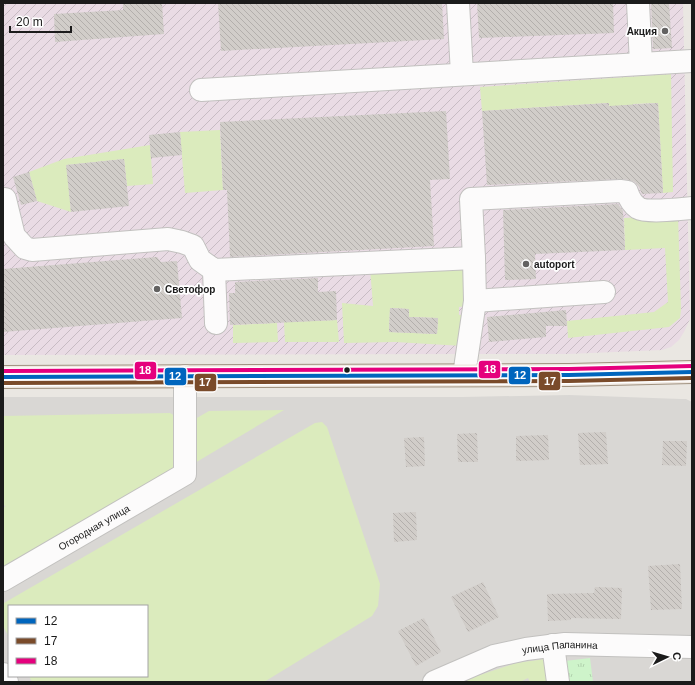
<svg xmlns="http://www.w3.org/2000/svg" width="695" height="685" font-family="Arial,sans-serif">
	<defs>
		<pattern id="industrial-furrows" width="10" height="10" patternUnits="userSpaceOnUse"><rect width="10" height="10" fill="#e9dbe4"/><path d="M-1 1l2-2M0 10L10 0M9 11l2-2" fill="none" stroke="#c7bbc3"/></pattern>
		<pattern id="park-tufts" width="24" height="20" patternUnits="userSpaceOnUse"><rect width="24" height="20" fill="#cef4ca"/><path d="M3 7l-1-3M5 7V3M7 7l1-3M15 17l-1-3M17 17v-4M19 17l1-3" fill="none" stroke="#b0d1ad"/></pattern>
		<pattern id="building-back-hatch" width="6" height="6" patternUnits="userSpaceOnUse"><rect width="6" height="6" fill="#d1cdc9"/><path d="M-1 5l2 2M0 0l6 6M5-1l2 2" fill="none" stroke="#b3afac"/></pattern>
	</defs>
	<rect width="100%" height="100%" fill="#eae7e2"/>
	<path fill="#d9d7d4" fill-rule="evenodd" d="M569 395 681 399H686L692 402V682H3V397H463ZM9 606H147V676H9Z"/>
	<path fill="url(#industrial-furrows)" d="M3 3H683L690 319 684 332 679 340 671 347 662 350 568 354H464L3 355Z"/>
	<path fill="#dbebbd" fill-rule="evenodd" d="M671 74 673 192 663 193 658 103 633 104 635 140 612 142 609 103 482 111 480 87Z
		M220 130 223 190 185 193 180 132Z
		M150 145 153 184 127 186 124 159 67 165 71 212 37 201 29 172 64 159Z
		M678 215 681 310 680 318 669 327 568 338 567 321 654 312 668 302 665 248 625 250 624 218Z
		M460 263C461 264 463 265 465 266 479 279 466 329 463 346L395 342 344 343 342 303 373 306 370 268ZM467 306V314L459 315V307ZM390 308 409 309V317L438 318 437 334 389 332Z
		M337 320 339 342H285L284 322Z
		M277 323 278 342 233 343V325Z
		M284 410 188 467 195 419 209 411Z
		M170 413 177 417 183 471 3 573V508L6 506 3 505V416Z
		M322 422 327 427 380 584 378 606 372 616 264 682H32L29 676H147V606H9V637L3 626 4 603 315 423Z
		M553 658 556 682H530L528 678 520 682H464L477 676 516 663Z"/>
	<path fill="url(#park-tufts)" d="M590 658 593 682H567L565 661Z"/>
	<path fill="url(#building-back-hatch)" d="M123 3H162L164 34 55 42 54 14 123 10Z
		M218 3H442L444 39 221 51Z
		M477 3H613L614 33 479 38Z
		M651 3H669L672 48 653 49Z
		M609 103V106L658 103 663 193 642 194 639 187 635 182 629 180 622 179 487 185 482 111Z
		M446 111 450 179 430 180 434 246 230 257 227 190H223L220 122Z
		M180 132 182 155 151 158 149 135Z
		M124 159 129 206 71 212 66 165Z
		M29 172 37 201 21 205 13 177Z
		M618 204 623 211 625 250 535 254 536 279 505 280 503 210Z
		M157 257 161 262 177 261 182 318 3 332V269Z
		M318 278V292L336 291 337 320 230 325 229 293H235V282Z
		M390 308 409 309V317L438 318 437 334 389 332Z
		M566 310 567 326H546V337L489 342 487 317Z
		M606 432 608 464 580 465 578 433Z
		M477 433 478 462H458L457 434Z
		M548 435 549 460 516 461V436Z
		M424 437 425 466 406 467 404 438Z
		M663 441H687L686 466 662 465Z
		M416 512 417 540 394 542 393 513Z
		M680 564 682 609 651 610 648 566Z
		M483 582 499 617 468 632 451 597Z
		M595 587 622 588 621 619 571 618V620L548 621 547 594 594 593Z
		M424 618 441 652 416 666 398 631Z"/>
	<g fill="none" stroke-linecap="round" stroke-linejoin="round">
		<defs>
			<g id="minor">
				<path d="M458 3 462 74"/>
				<path d="M638 3 641 64"/>
				<path d="M201 90 692 61"/>
				<path d="M5 199 14 236 25 248 32 250 168 239 182 242 193 246 200 260 214 270 474 258"/>
				<path d="M214 270 216 323"/>
				<path d="M475 301 604 292"/>
				<path d="M464 375 475 301 474 258 471 199 620 191 627 192C629 198 632 204 638 208 647 213 681 209 692 208"/>
				<path id="s1" d="M3 580 185 474V376"/>
				<path d="M553 645 558 682"/>
				<path d="M3 674 7 682"/>
				<path id="s2" d="M434 682 494 656 526 649 565 644 692 647"/>
			</g>
			<path id="major" d="M3 377 569 375 692 372"/>
		</defs>
		<use href="#minor" stroke="#c2c1bf" stroke-width="24"/>
		<use href="#major" stroke="#a09280" stroke-width="24"/>
		<use href="#minor" stroke="#fcfbfb" stroke-width="22"/>
		<use href="#major" stroke="#f0e9e2" stroke-width="22"/>
		<defs>
			<path id="bus-1" d="M3 377 569 375 692 372"/>
			<path id="bus-2" d="M3 383 569 381 692 378"/>
			<path id="bus-3" d="M3 371 569 369 692 366"/>
		</defs>
		<use href="#bus-1" stroke="#fff" stroke-width="7"/>
		<use href="#bus-2" stroke="#fff" stroke-width="7"/>
		<use href="#bus-3" stroke="#fff" stroke-width="7"/>
		<use href="#bus-1" stroke="#0065bd" stroke-width="4"/>
		<use href="#bus-2" stroke="#7a4b2a" stroke-width="4"/>
		<use href="#bus-3" stroke="#e5007d" stroke-width="4"/>
	</g>
	<g fill="#636261" stroke="#fff" stroke-width="1.5">
		<circle cx="665" cy="31" r="4"/>
		<circle cx="526" cy="264" r="4"/>
		<circle cx="157" cy="289" r="4"/>
	</g>
	<circle fill="#1b1b1b" stroke="#fff" stroke-width="1.5" cx="347" cy="370" r="3.5"/>
	<g text-anchor="middle" stroke-width="3.5" stroke-linejoin="round" paint-order="stroke">
		<g font-size="10" font-weight="bold" fill="#1b1b1b" stroke="#fff" text-anchor="start">
			<text x="657" y="35" text-anchor="end">Акция</text>
			<text x="534" y="268">autoport</text>
			<text x="165" y="293">Светофор</text>
		</g>
		<g font-size="10" fill="#1b1b1b" stroke="#fff">
			<text dy="4" stroke="none"><textPath href="#s1" startOffset="105">Огородная улица</textPath></text>
			<text dy="4" stroke="none"><textPath href="#s2" startOffset="132">улица Папанина</textPath></text>
		</g>
	</g>
	<g stroke="#fff" stroke-width="1.5">
		<rect x="478" y="360" width="23" height="19" rx="4" fill="#e5007d"/>
		<rect x="134" y="361" width="23" height="19" rx="4" fill="#e5007d"/>
		<rect x="508" y="366" width="23" height="19" rx="4" fill="#0065bd"/>
		<rect x="164" y="367" width="23" height="19" rx="4" fill="#0065bd"/>
		<rect x="538" y="371" width="23" height="20" rx="4" fill="#7a4b2a"/>
		<rect x="194" y="373" width="23" height="19" rx="4" fill="#7a4b2a"/>
	</g>
	<g font-size="11" text-anchor="middle" font-weight="bold" fill="#fff">
		<text x="490" y="373">18</text>
		<text x="145" y="374">18</text>
		<text x="520" y="379">12</text>
		<text x="175" y="380">12</text>
		<text x="550" y="385">17</text>
		<text x="205" y="386">17</text>
	</g>
	<rect width="695" height="685" fill="none" stroke="#1b1b1b" stroke-width="8"/>
	<rect x="8" y="605" width="140" height="72" fill="#ffffff" stroke="#a4a4a4"/>
	<rect x="16" y="618" width="20" height="6" fill="#0065bd" stroke="#a4a4a4"/>
	<text x="44" y="625" font-size="12" fill="#1b1b1b">12</text>
	<rect x="16" y="638" width="20" height="6" fill="#7a4b2a" stroke="#a4a4a4"/>
	<text x="44" y="645" font-size="12" fill="#1b1b1b">17</text>
	<rect x="16" y="658" width="20" height="6" fill="#e5007d" stroke="#a4a4a4"/>
	<text x="44" y="665" font-size="12" fill="#1b1b1b">18</text>
	<g transform="translate(667 657) rotate(85)" stroke="#ffffff" stroke-width="3" paint-order="stroke">
	<path d="M0-3L7 15L0 10L-7 15Z" fill="#1b1b1b"/>
	<text y="-6" font-size="11" font-weight="bold" text-anchor="middle" fill="#1b1b1b">С</text>
	</g>
	<path d="M10 26v6h61v-6" fill="none" stroke="#1b1b1b" stroke-width="2"/>
	<text x="16" y="26" font-size="12" fill="#1b1b1b" stroke="#ffffff" stroke-width="3" paint-order="stroke">20 m</text>
</svg>
